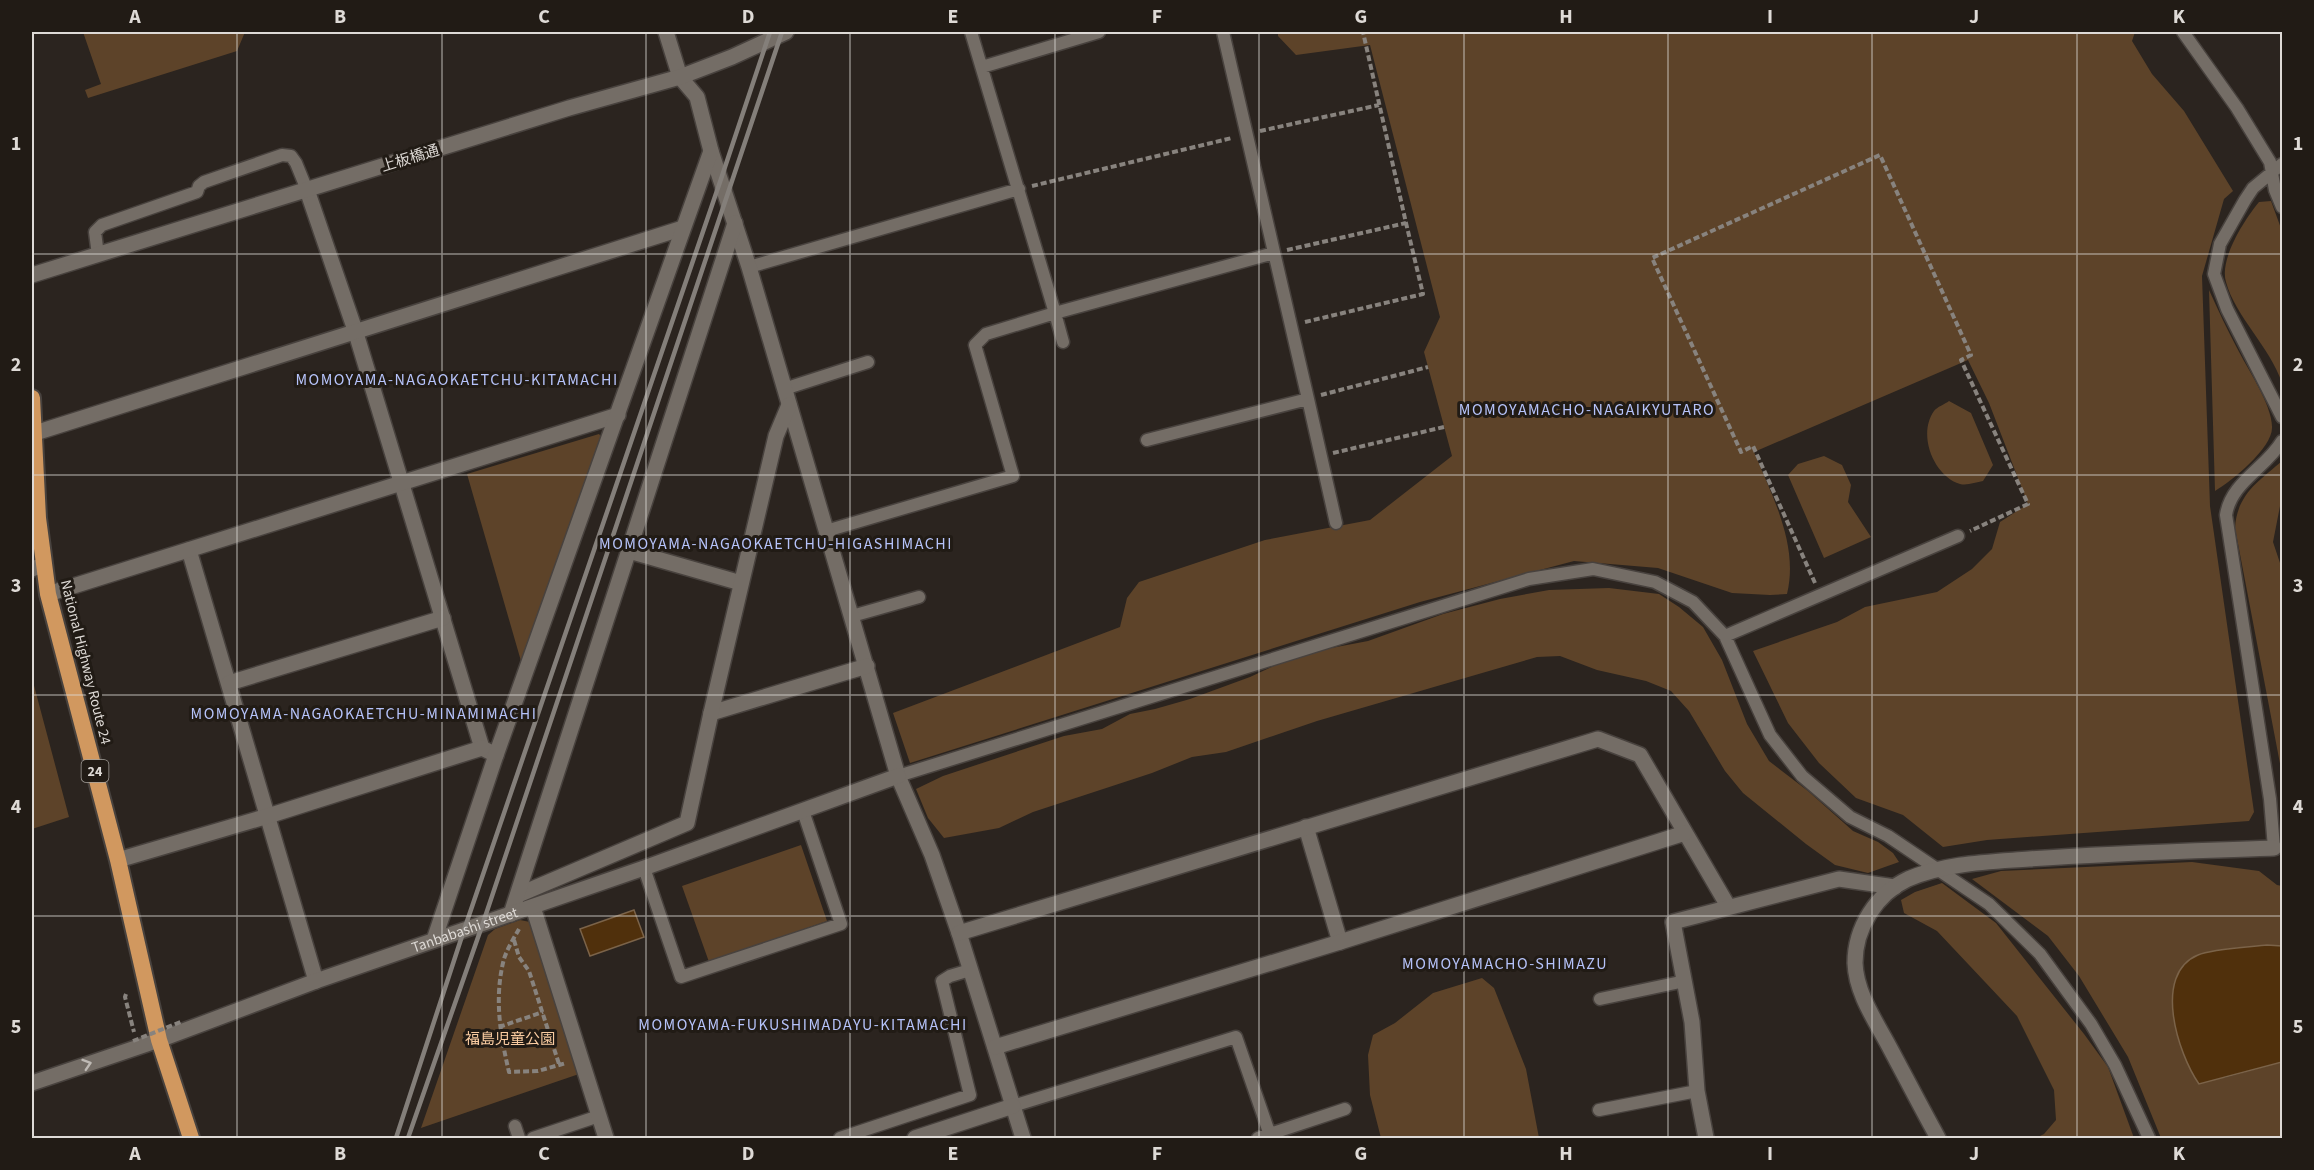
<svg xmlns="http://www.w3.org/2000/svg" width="2314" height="1170" font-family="'Source Sans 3','Noto Sans JP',sans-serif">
	<rect width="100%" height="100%" fill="#2b241f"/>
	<path fill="#5d4329" d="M83 32H245L237 51 88 98 85 90 101 84Z
		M1278 32H2135L2132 41 2152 74 2184 111 2233 191 2224 199 2202 276 2210 506 2254 812 2249 821 1987 840 1943 847 1903 815 1856 798 1819 763 1788 723 1753 651 1837 622 1865 607 1937 592 1972 569 1992 549 2000 522 2028 504 1989 403 1968 360 1754 452C1772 496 1799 545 1787 594L1770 595 1732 593 1658 568 1574 561 1420 602 910 763 893 713 1120 627 1127 598 1139 582 1265 540 1370 520 1452 456 1424 352 1440 317 1370 45 1296 55 1278 36Z
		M2271 201 2282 231V383C2270 347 2235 316 2226 282 2219 259 2245 219 2259 202Z
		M2209 290C2218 310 2227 329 2237 348 2247 368 2273 406 2272 428 2272 448 2232 481 2215 491Z
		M1949 401 1971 413 1993 465 1983 481C1976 482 1967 486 1960 484 1934 476 1917 435 1934 411 1937 407 1945 404 1949 401Z
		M599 434 604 440 523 668 467 474Z
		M1824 456 1842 465 1851 485 1848 502 1871 537 1824 558 1788 475 1798 464Z
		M2282 461V496L2273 542 2282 569V774L2235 528C2237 494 2259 481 2282 461Z
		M1609 588 1659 594 1679 607 1703 627 1722 660 1747 724 1769 761 1808 791 1853 831 1878 842 1893 853 1899 862 1868 873 1835 865 1806 844 1743 793 1725 771 1689 711 1671 691 1646 681 1597 670 1560 656 1537 657 1317 721 1226 752 1192 757 1152 773 1033 812 999 828 944 838 928 818 916 789 943 776 1064 736 1102 729 1130 714 1155 709 1190 699 1250 677 1280 663 1326 649 1368 641 1443 614 1500 599 1549 590Z
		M32 678 69 817 32 829Z
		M801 845 827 921 709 962 682 886Z
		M2192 862 2259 871 2277 885 2282 886V946C2262 945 2196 948 2183 965 2179 969 2177 977 2175 982L2224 1078 2282 1062V1138H2161L2128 1057 2079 976 2048 936 1972 879 2001 871Z
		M1942 883 1996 923 2084 1034 2108 1067 2134 1138H2036L2044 1134 2056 1120 2054 1090 2017 1016 1937 931 1904 913 1901 900 1915 892Z
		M520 920 530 922 579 1074 421 1128 488 935 495 929Z
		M1482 978 1494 988 1526 1069 1539 1138H1381L1370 1095 1368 1055 1373 1035 1395 1023 1433 993Z"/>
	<path fill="#50300c" stroke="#7b6349" stroke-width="1.5" d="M634 910 644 937 590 956 580 929Z
		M2267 945 2282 946V1062L2199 1084C2178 1054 2152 974 2198 955 2211 949 2250 947 2267 945Z"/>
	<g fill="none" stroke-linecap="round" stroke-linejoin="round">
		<defs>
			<path id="service" d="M2183 32 2237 108 2270 162 2275 190 2282 207
				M982 67 1099 32
				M2282 164 2253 188 2245 200 2220 244 2214 274 2227 309 2282 417
				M98 255 95 232 102 225 197 192 199 186 204 182 282 155 291 156 296 163 307 190
				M749 267 1019 189
				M1063 342 1055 313 1274 253
				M784 389 868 362
				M1308 399 1336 523
				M1147 440 1308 399 1223 32
				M826 531 1013 476 975 345 986 334 1055 313 971 32
				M852 616 919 597
				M1725 636 1958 536
				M898 776 1529 579 1593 569 1655 582 1693 602 1725 636 1770 735 1802 776 1850 817 1888 836 1989 904 2040 954 2091 1024 2115 1065 2149 1138
				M2274 848 2270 799 2226 515C2231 482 2266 468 2282 441
				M644 868 681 977 841 924 803 811
				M1600 999 1685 981
				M1013 1106 1236 1037 1270 1135
				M1599 1110 1697 1091
				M515 1126 519 1138
				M533 1138 599 1116
				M840 1138 970 1095 942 981 950 976 970 970
				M1258 1138 1345 1109"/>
			<g id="minor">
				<path d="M666 32 680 77 697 97 711 151 749 267 898 776 932 855 959 933 1023 1138"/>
				<path d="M307 190 355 330 482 748 496 755"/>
				<path d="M32 434 683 228"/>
				<path d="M189 550 316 981"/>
				<path d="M629 551 741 583"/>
				<path d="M32 569 43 565"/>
				<path d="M48 594 618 415"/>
				<path d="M229 683 443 618"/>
				<path d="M711 713 867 666"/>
				<path d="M1306 827 1340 942"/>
				<path d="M118 860 268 816 482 748"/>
				<path d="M518 895 687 823 711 713 776 436 789 405"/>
				<path d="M533 907 606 1138"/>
				<path d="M511 914 735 223"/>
				<path d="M959 933 1598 739 1640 755 1728 906"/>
				<path d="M434 940 496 755 711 151"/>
				<path d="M995 1047 1340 942 1685 833"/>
				<path id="s1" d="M32 1083 159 1040 316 981 644 868 898 776"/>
				<path d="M915 1138 1013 1106"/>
				<path d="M1706 1138 1697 1091 1692 1022 1673 922 1839 879 1895 887"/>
			</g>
			<path id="tertiary" d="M32 275 569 108 680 77 732 57 786 32
				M1938 1138C1922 1109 1907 1080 1891 1050 1877 1023 1856 994 1855 963 1855 928 1876 894 1908 879 1945 863 1990 862 2029 859 2111 853 2192 851 2274 848"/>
			<path id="trunk" d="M32 398 38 518 48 594 118 860 159 1040 191 1138"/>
		</defs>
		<use href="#service" stroke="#48423e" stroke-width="15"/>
		<use href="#minor" stroke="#48423e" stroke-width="18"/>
		<use href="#tertiary" stroke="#48423e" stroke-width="18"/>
		<use href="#trunk" stroke="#48423e" stroke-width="20"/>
		<path stroke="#88837e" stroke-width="4" stroke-dasharray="6 3" stroke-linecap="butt" d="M1260 131 1379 105
			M1032 186 1232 138
			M1287 250 1406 223 1363 32
			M1305 322 1423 294 1406 223
			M1321 395 1428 367
			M1333 453 1444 427
			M1815 583 1753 446 1741 452 1652 258 1880 155 1971 355 1961 360 2028 504 1970 531
			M519 929C514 938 507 949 504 959 494 997 500 1034 509 1072L538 1071 566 1063
			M514 940 519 957 529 971 559 1064
			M126 994 125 997 134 1032
			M499 1027 543 1012"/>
		<use href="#service" stroke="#746d66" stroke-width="12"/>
		<use href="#minor" stroke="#746d66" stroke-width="15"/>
		<use href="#tertiary" stroke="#746d66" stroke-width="15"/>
		<use href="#trunk" stroke="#d1985f" stroke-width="16"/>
		<path stroke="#847f7a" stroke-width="4.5" d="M396 1138 464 930 721 179 770 32
			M408 1138 483 923 782 32"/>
		<path stroke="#88837e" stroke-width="4" stroke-dasharray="6 3" stroke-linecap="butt" d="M133 1041 183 1021"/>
	</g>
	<defs><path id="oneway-chevron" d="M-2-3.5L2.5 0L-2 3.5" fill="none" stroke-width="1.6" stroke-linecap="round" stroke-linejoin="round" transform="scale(1.5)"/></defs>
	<use stroke="#beb9b4" href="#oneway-chevron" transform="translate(87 1064) rotate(-18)"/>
	<path fill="none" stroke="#dedad6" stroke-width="1.5" stroke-opacity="0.55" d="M237 32V1138M442 32V1138M646 32V1138M850 32V1138M1055 32V1138M1259 32V1138M1464 32V1138M1668 32V1138M1872 32V1138M2077 32V1138M32 254H2282M32 475H2282M32 695H2282M32 916H2282"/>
	<g text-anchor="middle" stroke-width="6" stroke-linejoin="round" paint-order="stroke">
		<rect fill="#211b15" stroke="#a5a19c" stroke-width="1.5" x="81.5" y="760" width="27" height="22" rx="4.5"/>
		<g font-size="14" font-weight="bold" fill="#dedad6">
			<text x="95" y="776">24</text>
		</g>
		<g font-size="15" fill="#dedad6" stroke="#211b15">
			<text transform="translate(410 158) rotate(-17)" y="5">上板橋通</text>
			<text transform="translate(86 662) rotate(76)" y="5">National Highway Route 24</text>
			<text dy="5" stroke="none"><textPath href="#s1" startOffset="459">Tanbabashi street</textPath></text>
		</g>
		<g font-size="15" fill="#facca1" stroke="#211b15">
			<text x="510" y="1044">福島児童公園</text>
		</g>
		<g font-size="16" letter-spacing="1.5" fill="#b6c3fa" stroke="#211b15">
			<text x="457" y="385">MOMOYAMA-NAGAOKAETCHU-KITAMACHI</text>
			<text x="1587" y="415">MOMOYAMACHO-NAGAIKYUTARO</text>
			<text x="776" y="549">MOMOYAMA-NAGAOKAETCHU-HIGASHIMACHI</text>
			<text x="364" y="719">MOMOYAMA-NAGAOKAETCHU-MINAMIMACHI</text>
			<text x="1505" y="969">MOMOYAMACHO-SHIMAZU</text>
			<text x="803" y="1030">MOMOYAMA-FUKUSHIMADAYU-KITAMACHI</text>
		</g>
	</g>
	<rect width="2314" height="1170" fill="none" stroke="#211b15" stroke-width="66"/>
	<rect x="33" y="33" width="2248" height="1104" fill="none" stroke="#dedad6" stroke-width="2"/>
	<g font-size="20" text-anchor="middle" font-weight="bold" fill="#dedad6">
		<text x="135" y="23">A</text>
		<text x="340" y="23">B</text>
		<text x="544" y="23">C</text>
		<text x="748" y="23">D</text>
		<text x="953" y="23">E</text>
		<text x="1157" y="23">F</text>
		<text x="1361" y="23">G</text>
		<text x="1566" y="23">H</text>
		<text x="1770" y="23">I</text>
		<text x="1974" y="23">J</text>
		<text x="2179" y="23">K</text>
		<text x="16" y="150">1</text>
		<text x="2298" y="150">1</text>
		<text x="16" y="371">2</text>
		<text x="2298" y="371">2</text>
		<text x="16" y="592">3</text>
		<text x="2298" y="592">3</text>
		<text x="16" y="813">4</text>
		<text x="2298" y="813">4</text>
		<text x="16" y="1033">5</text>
		<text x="2298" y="1033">5</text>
		<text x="135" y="1160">A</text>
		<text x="340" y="1160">B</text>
		<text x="544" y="1160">C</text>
		<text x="748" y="1160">D</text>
		<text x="953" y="1160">E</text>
		<text x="1157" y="1160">F</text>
		<text x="1361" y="1160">G</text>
		<text x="1566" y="1160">H</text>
		<text x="1770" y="1160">I</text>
		<text x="1974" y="1160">J</text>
		<text x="2179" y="1160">K</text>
	</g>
</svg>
